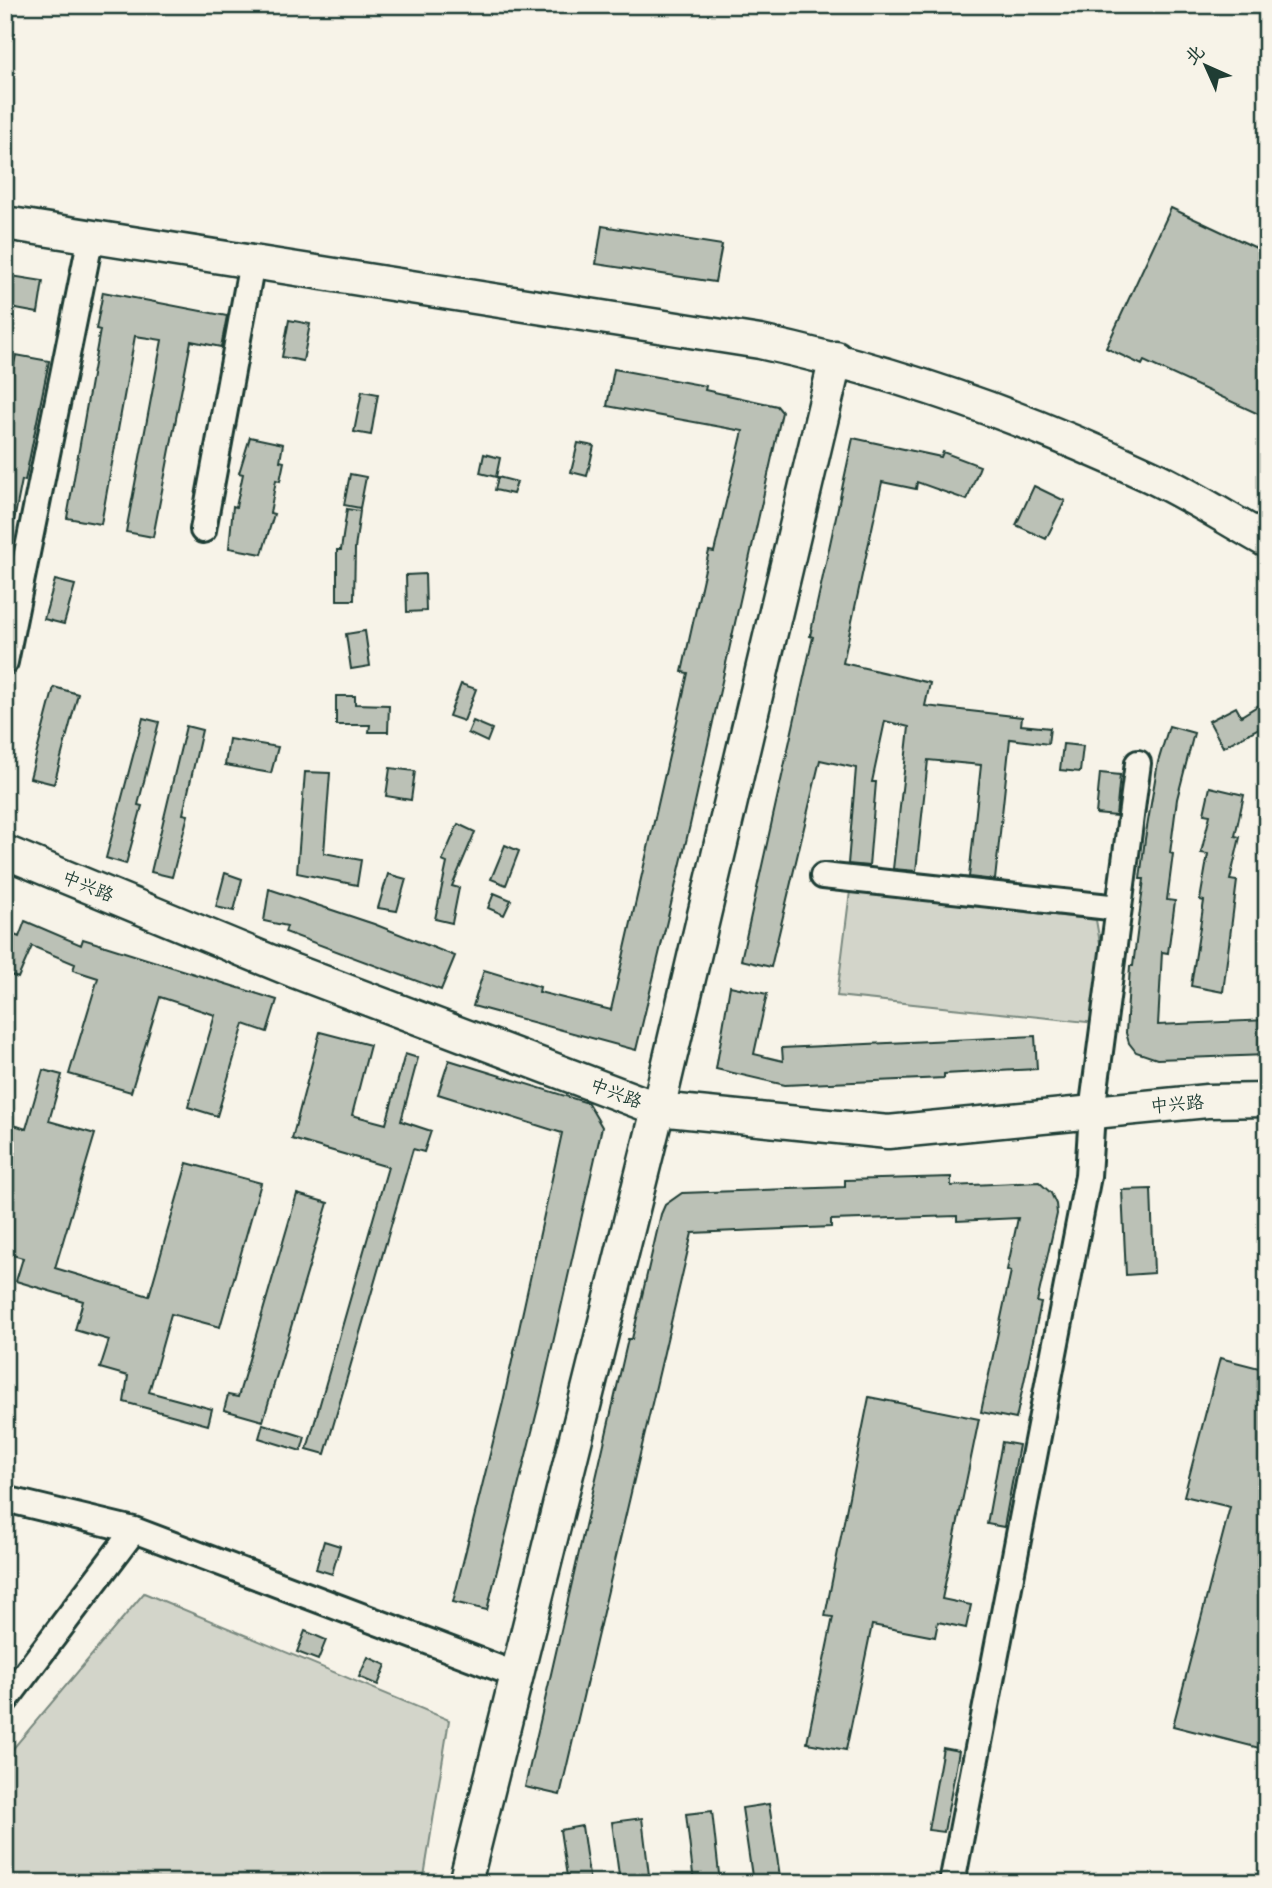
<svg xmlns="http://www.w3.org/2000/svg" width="1272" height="1888" font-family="'Balsamiq Sans','LXGW WenKai TC',sans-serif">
	<rect width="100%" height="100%" fill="#f7f3e8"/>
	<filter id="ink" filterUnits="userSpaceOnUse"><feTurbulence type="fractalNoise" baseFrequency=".0143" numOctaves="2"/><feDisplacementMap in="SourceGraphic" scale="14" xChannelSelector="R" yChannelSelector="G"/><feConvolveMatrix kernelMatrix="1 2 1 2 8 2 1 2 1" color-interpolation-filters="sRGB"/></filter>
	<g filter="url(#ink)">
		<path fill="#d3d5ca" stroke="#79897f" stroke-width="2" d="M850 891 1096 920 1102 954 1096 1023 837 996Z
			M144 1593 449 1720 423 1883H5V1758Z"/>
		<path fill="#bbc1b6" stroke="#1f3d34" stroke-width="2" d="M1171 208 1267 253V418L1144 361 1142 365 1106 348Z
			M602 226 722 245 715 282 596 264Z
			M5 275 43 281 38 313 5 307Z
			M103 292 227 316 221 347 191 341 153 537 126 532 162 340 135 336 101 524 67 518 100 330 96 329Z
			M289 320 310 324 303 361 282 357Z
			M16 355 49 361 25 481 22 480 12 531H5V407Z
			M614 369 706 386 705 390 777 406 782 412 690 825 636 1050 473 1006 484 970 540 987 539 992 611 1010 688 673 682 672 709 551 714 552 743 431 607 406Z
			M362 391 378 394 371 435 354 432Z
			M250 437 283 444 280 461 284 462 280 481 276 480 270 513 274 514 262 554 229 548 233 506 236 507 243 474 239 473Z
			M853 438 941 457 943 452 980 466 967 500 917 482 916 489 882 482 843 663 930 683 925 706 1022 717 1021 725 1050 728 1048 744 1010 739 995 880 969 877 981 765 928 760 916 871 893 869 909 727 885 721 872 782H876L869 866 848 864 856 768 820 760 771 967 741 960 813 637 810 636Z
			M578 443 594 446 587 476 571 472Z
			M484 454 500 458 496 477 480 473Z
			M350 474 366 477 360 508 344 505Z
			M498 477 517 482 513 494 495 490Z
			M1034 486 1065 501 1046 539 1016 525Z
			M347 509 360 511 355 549 354 600H337V550H341Z
			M425 574 426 611 407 612 406 575Z
			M55 580 75 585 64 624 44 619Z
			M365 631 370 666 351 669 346 634Z
			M461 684 476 689 464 721 449 716Z
			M54 687 78 694 54 784 30 778Z
			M336 696H355V704L389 705 388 732H369L370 725H336Z
			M1267 700V724L1223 747 1209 721 1236 707 1241 716Z
			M143 718 159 722 138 805 142 806 126 864 106 858Z
			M473 721 492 729 487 742 468 733Z
			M186 726 202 730 183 814 188 815 172 877 151 872Z
			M1169 726 1194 733 1177 799 1170 853 1173 854 1167 900 1175 901 1168 953 1162 952 1158 1025 1267 1020V1055L1157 1059 1136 1052 1129 1043 1126 1033 1130 966H1133L1144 879H1140L1145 839 1158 762Z
			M229 739 278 747 271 773 225 765Z
			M1063 744 1083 746 1080 772 1060 770Z
			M390 768 415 771 411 800 386 796Z
			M305 772 330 773 324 853 361 860 357 885 297 873Z
			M1100 773 1120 775 1116 816 1096 814Z
			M1210 787 1244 795 1235 836 1240 837 1230 880 1237 881 1223 992 1191 986 1204 901 1200 900 1208 854 1201 853 1210 815 1204 814Z
			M458 824 475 832 452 886 459 888 452 923 435 919 447 863 442 861Z
			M505 845 519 851 506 885 491 879Z
			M225 873 242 879 234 911 216 907Z
			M388 874 406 879 397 911 378 908Z
			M269 889 374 924 455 956 441 990 285 932 287 926 264 921Z
			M494 893 511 900 504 915 488 908Z
			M25 921 81 945 83 939 277 1000 267 1032 244 1024 217 1116 188 1107 215 1015 160 997 131 1092 69 1074 98 978 73 970 75 964 32 946 18 978 5 973V931L19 937Z
			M730 986 767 994 754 1054 783 1061 782 1048 1035 1036 1037 1069 944 1074V1078L785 1085 716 1069Z
			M320 1032 370 1045 352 1115 386 1124 405 1054 418 1058 401 1121 431 1131 424 1152 413 1149 325 1454 307 1449 388 1167 292 1139Z
			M449 1060 588 1103 602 1127 540 1400 487 1610 453 1602 503 1402 562 1133 438 1094Z
			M43 1070 62 1075 49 1121 95 1134 55 1268 149 1296 187 1163 261 1183 220 1327 171 1314 149 1392 212 1409 208 1425 124 1402 128 1376 100 1368 109 1340 75 1330 83 1301 16 1281 23 1258 5 1253V1122L26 1129Z
			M951 1177V1186L1039 1182 1051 1193 1056 1204 1057 1214 1037 1302 1041 1303 1016 1419 981 1412 1011 1271 1007 1270 1018 1218 957 1221V1216L831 1220V1227L692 1233 560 1795 525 1787 628 1339H632L661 1214 665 1205 682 1193 845 1187V1180Z
			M1151 1189 1154 1273 1126 1275 1122 1190Z
			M297 1194 328 1203 263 1421 224 1410 228 1395 238 1397Z
			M1220 1358 1267 1370V1750L1173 1726 1230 1507 1184 1496Z
			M869 1397 979 1419 942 1599 971 1605 966 1628 938 1622 935 1637 872 1625 846 1750 807 1743 833 1617 825 1616Z
			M263 1424 305 1437 301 1451 259 1438Z
			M1002 1442 1019 1445 1004 1527 987 1524Z
			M324 1541 340 1546 332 1574 316 1569Z
			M305 1631 326 1640 318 1660 297 1652Z
			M368 1657 386 1665 378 1685 359 1677Z
			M943 1748 959 1751 944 1832 928 1830Z
			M769 1804 781 1883H753L742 1808Z
			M712 1811 720 1883H694L686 1814Z
			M642 1818 650 1883H620L612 1822Z
			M582 1826 590 1883H568L560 1830Z"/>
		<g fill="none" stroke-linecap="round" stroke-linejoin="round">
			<defs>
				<path id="minor" d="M203 530 252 262
					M5 662 91 236
					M823 876 1119 908
					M5 1499 134 1530 517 1675
					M5 1701 134 1530
					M952 1883 1088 1176 1092 1112 1138 763"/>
				<path id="major" d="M5 223 760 342C894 371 1022 416 1146 474 1188 493 1227 519 1267 541
					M5 852 294 971 658 1109 888 1132 1207 1101 1267 1100
					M465 1883 658 1109 836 358"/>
			</defs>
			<use href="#minor" stroke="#1f3d34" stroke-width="30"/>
			<use href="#major" stroke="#1f3d34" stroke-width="37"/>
			<use href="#minor" stroke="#f7f3e8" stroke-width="24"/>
			<use href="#major" stroke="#f7f3e8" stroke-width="32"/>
		</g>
	</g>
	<g text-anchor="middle" stroke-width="6" stroke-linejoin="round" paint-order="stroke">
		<g font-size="18" fill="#1f3d34" stroke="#f7f3e8">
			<text transform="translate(88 886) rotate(22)" y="6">中兴路</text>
			<text transform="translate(616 1093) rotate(21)" y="6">中兴路</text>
			<text transform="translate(1177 1104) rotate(-5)" y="6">中兴路</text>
		</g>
	</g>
	<rect width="1272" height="1888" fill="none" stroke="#f7f3e8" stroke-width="28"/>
	<rect x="14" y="14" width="1244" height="1860" fill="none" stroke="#1f3d34" stroke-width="2.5" filter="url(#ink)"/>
	<g transform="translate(1206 66) rotate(315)" stroke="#f7f3e8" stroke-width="5" paint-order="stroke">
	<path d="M0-5L12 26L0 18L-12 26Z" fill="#1f3d34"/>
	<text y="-10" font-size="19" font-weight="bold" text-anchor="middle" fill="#1f3d34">北</text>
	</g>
</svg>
